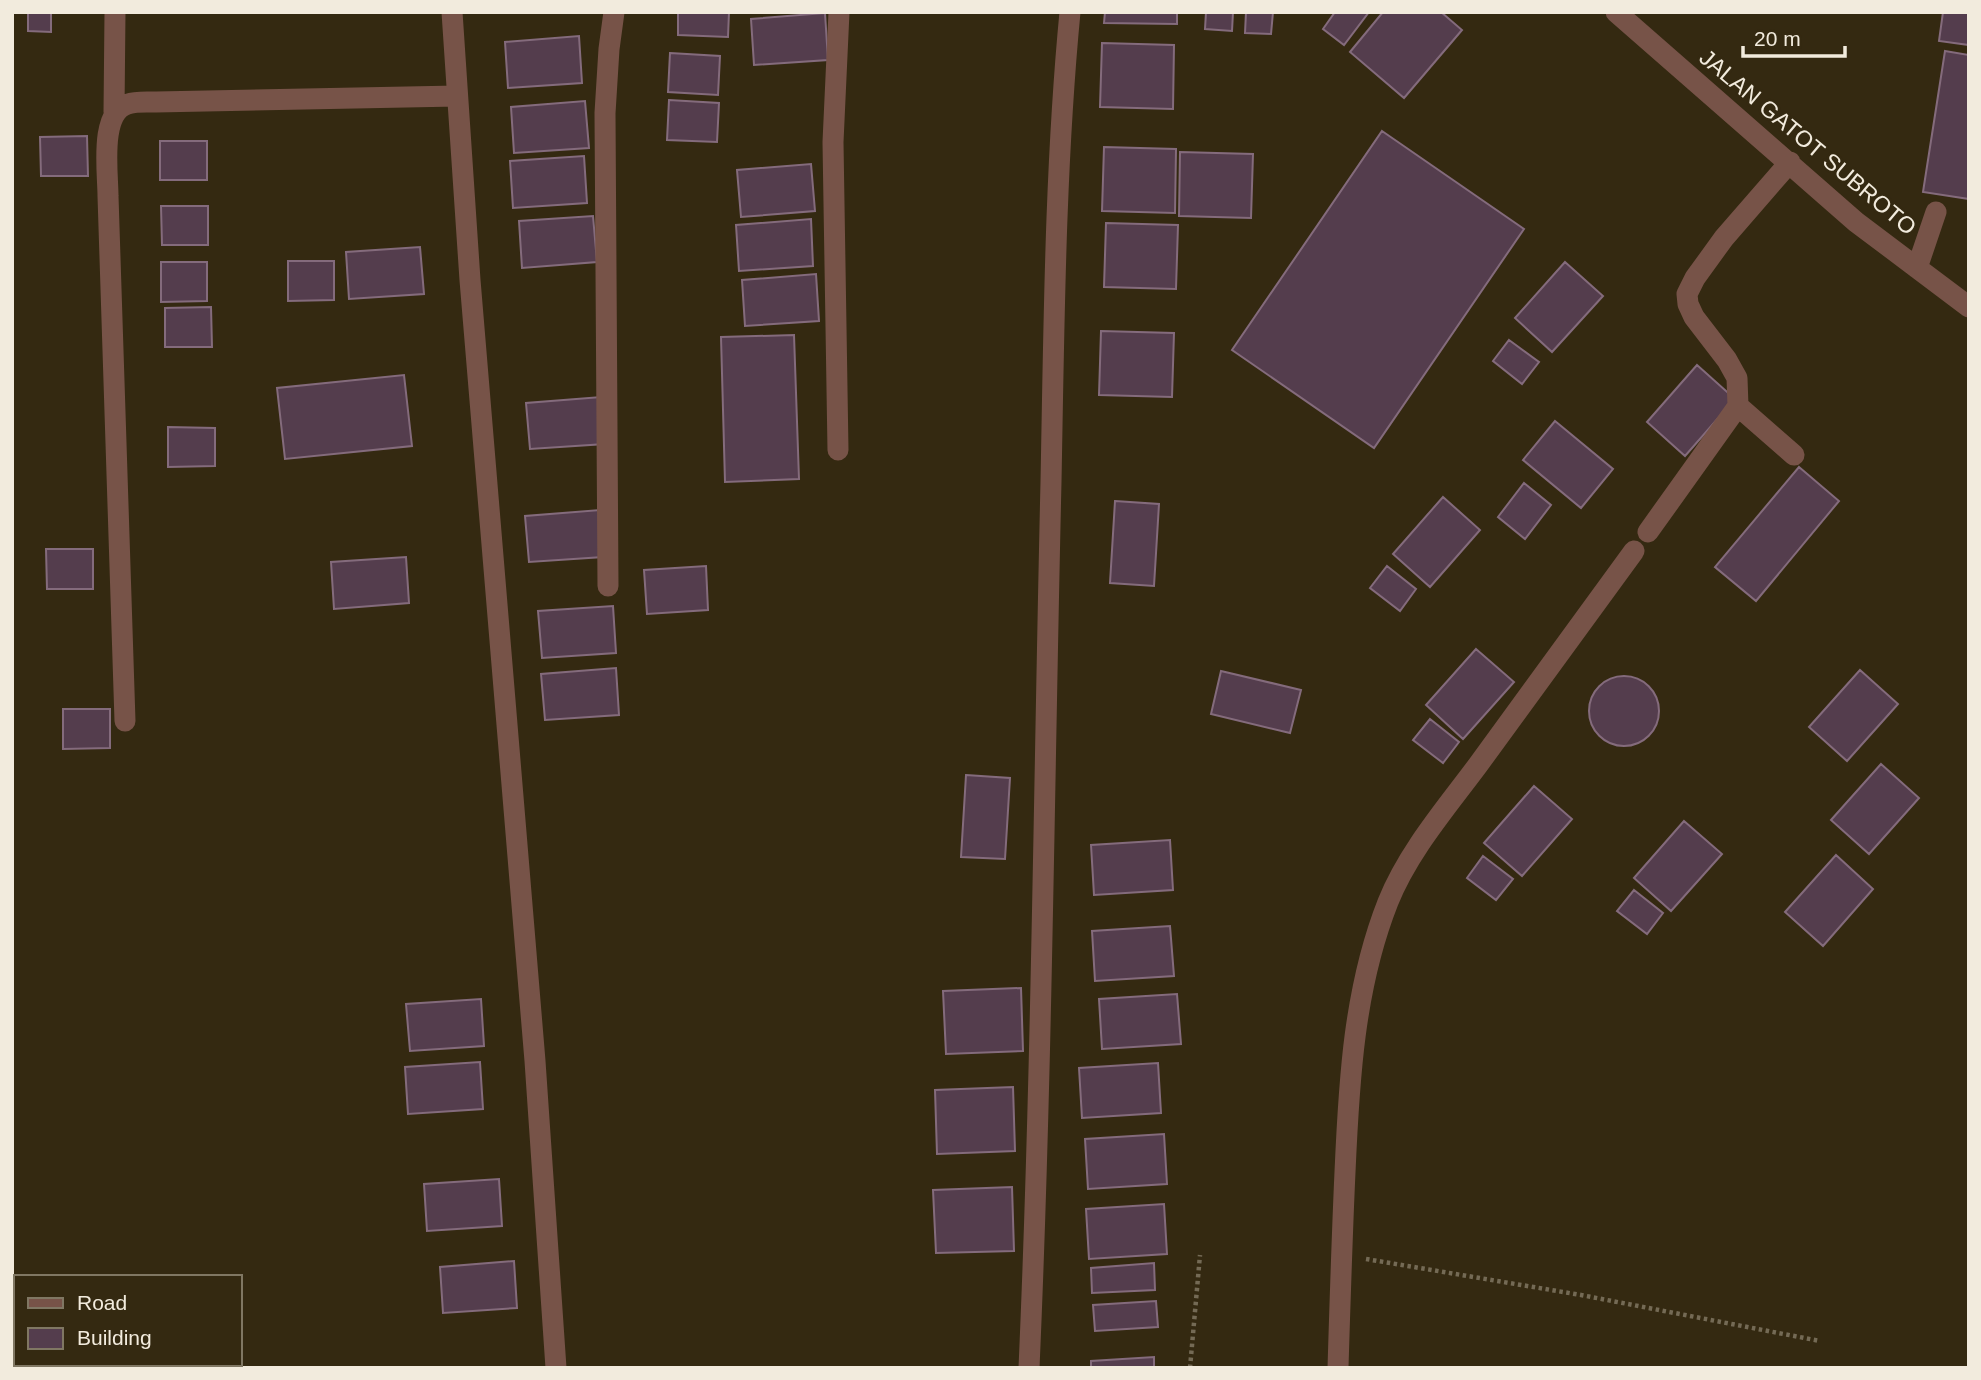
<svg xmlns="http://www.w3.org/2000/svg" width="1981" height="1380" font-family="Helvetica,sans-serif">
	<rect width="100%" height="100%" fill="#342911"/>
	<path fill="#543d4d" stroke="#846b7c" stroke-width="2" d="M28 12H51V32L28 31Z
		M678 12H729L728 37 678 35Z
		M1105 12H1177V24L1104 23Z
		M1206 12H1233L1232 31 1205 29Z
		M1246 12H1273L1271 34 1245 33Z
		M1335 12H1369L1344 45 1323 29Z
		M1383 12H1441L1462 30 1404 98 1350 52Z
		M1943 12H1969V45L1939 41Z
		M825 13 828 60 754 65 751 19Z
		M579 36 582 83 508 88 505 42Z
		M1102 43 1174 45 1173 109 1100 107Z
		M1945 51 1969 55V199L1923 192Z
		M670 53 720 56 718 95 668 92Z
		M669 100 719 103 717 142 667 140Z
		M585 101 589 148 514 153 511 107Z
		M1382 131 1524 229 1374 448 1232 350Z
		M87 136 88 176H41L40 137Z
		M160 141H207V180H160Z
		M1104 147 1176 149 1175 213 1102 211Z
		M1180 152 1253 154 1251 218 1179 216Z
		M584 156 587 203 513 208 510 161Z
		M811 164 815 211 741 217 737 170Z
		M161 206H208V245H162Z
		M593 216 597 262 522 268 519 221Z
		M811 219 813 266 739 271 736 225Z
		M1106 223 1178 225 1176 289 1104 287Z
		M420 247 424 294 349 299 346 252Z
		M288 261H334V300L288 301Z
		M161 262H207V301L161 302Z
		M1565 262 1603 296 1552 352 1515 318Z
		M816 274 819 321 745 326 742 280Z
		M211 307 212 347H165V308Z
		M1101 331 1174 333 1172 397 1099 395Z
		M794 335 799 479 725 482 721 337Z
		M1509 340 1539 362 1522 384 1493 361Z
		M1697 365 1735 399 1685 456 1647 422Z
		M404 375 412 446 285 459 277 388Z
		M601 397 605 444 530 449 526 403Z
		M1555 421 1613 469 1581 508 1523 460Z
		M168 427 215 428V466L168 467Z
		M1799 467 1839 501 1756 601 1715 567Z
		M1524 483 1551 505 1525 539 1498 517Z
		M1443 497 1480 530 1430 587 1393 554Z
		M1115 501 1159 504 1154 586 1110 583Z
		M600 510 603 557 529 562 525 516Z
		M46 549H93V589H47Z
		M406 557 409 603 334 609 331 562Z
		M706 566 708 610 647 614 644 570Z
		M1387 566 1416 589 1400 611 1370 588Z
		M613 606 616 653 542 658 538 611Z
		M1476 649 1514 682 1463 739 1426 705Z
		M616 668 619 715 545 720 541 674Z
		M1860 670 1898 704 1847 761 1809 727Z
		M1221 671 1301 690 1290 733 1211 714Z
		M1589 711a35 35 0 1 1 70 0a35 35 0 1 1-70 0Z
		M63 709H110V748L63 749Z
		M1430 719 1459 742 1443 763 1413 740Z
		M1881 764 1919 798 1869 854 1831 820Z
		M966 775 1010 778 1005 859 961 857Z
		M1534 786 1572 819 1522 876 1484 843Z
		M1684 821 1722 854 1671 911 1634 878Z
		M1170 840 1173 890 1094 895 1091 845Z
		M1836 855 1873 889 1823 946 1785 912Z
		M1483 856 1513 879 1496 900 1467 878Z
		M1634 890 1663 913 1647 934 1617 911Z
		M1170 926 1174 976 1095 981 1092 931Z
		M1021 988 1023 1051 946 1054 943 991Z
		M1177 994 1181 1044 1102 1049 1099 999Z
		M481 999 484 1046 410 1051 406 1004Z
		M480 1062 483 1109 408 1114 405 1067Z
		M1158 1063 1161 1113 1082 1118 1079 1068Z
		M1013 1087 1015 1151 937 1154 935 1090Z
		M1164 1134 1167 1184 1088 1189 1085 1139Z
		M499 1179 502 1226 427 1231 424 1184Z
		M1012 1187 1014 1251 936 1253 933 1190Z
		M1164 1204 1167 1254 1089 1259 1086 1209Z
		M514 1261 517 1308 443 1313 440 1267Z
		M1154 1263 1155 1290 1092 1293 1091 1268Z
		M1156 1301 1158 1327 1095 1331 1093 1305Z
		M1154 1357V1368H1091V1361Z"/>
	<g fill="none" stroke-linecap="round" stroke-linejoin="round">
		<path stroke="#746a55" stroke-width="4.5" stroke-dasharray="3.5 3.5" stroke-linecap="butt" d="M1366 1259 1581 1295 1820 1341
			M1190 1368 1200 1255"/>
		<path stroke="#775348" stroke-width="21" d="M452 12 470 280 535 1061 556 1368
			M1616 12 1856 222 1969 307
			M114 112 115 12
			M1917 268 1936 212
			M1738 406 1794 455
			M838 450 833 142 839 12
			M1648 532 1738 406 1737 378 1727 360 1694 317 1688 304 1687 294 1695 278 1724 238 1790 162
			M608 586 605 113 609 49 614 12
			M125 721 108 196C108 172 99 112 128 104 136 101 147 102 156 102L457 96
			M1029 1368C1042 1073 1044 777 1051 482 1054 326 1055 168 1070 12
			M1338 1368C1340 1302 1342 1237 1345 1172 1349 1080 1354 988 1388 902 1408 852 1446 808 1478 765 1530 693 1582 622 1634 551"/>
	</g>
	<g text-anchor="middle" stroke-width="5" stroke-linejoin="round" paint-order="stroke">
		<g font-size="23" fill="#f2ebdd" stroke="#342911">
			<text transform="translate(1808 142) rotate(40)" y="8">JALAN GATOT SUBROTO</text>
		</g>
	</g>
	<rect width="1981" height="1380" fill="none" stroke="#f2ebdd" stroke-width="28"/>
	<rect x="14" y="1275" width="228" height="91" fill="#342911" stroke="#807763" stroke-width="2"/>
	<rect x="28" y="1298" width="35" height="10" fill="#775348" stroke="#807763" stroke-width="2"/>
	<text x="77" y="1310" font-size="21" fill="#f2ebdd">Road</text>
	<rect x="28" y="1328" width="35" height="21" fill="#543d4d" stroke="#807763" stroke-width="2"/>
	<text x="77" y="1345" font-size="21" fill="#f2ebdd">Building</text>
	<path d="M1743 46v10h102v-10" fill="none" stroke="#f2ebdd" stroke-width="3.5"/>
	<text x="1754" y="46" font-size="21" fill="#f2ebdd" stroke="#342911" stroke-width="5" paint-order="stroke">20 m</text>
</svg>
